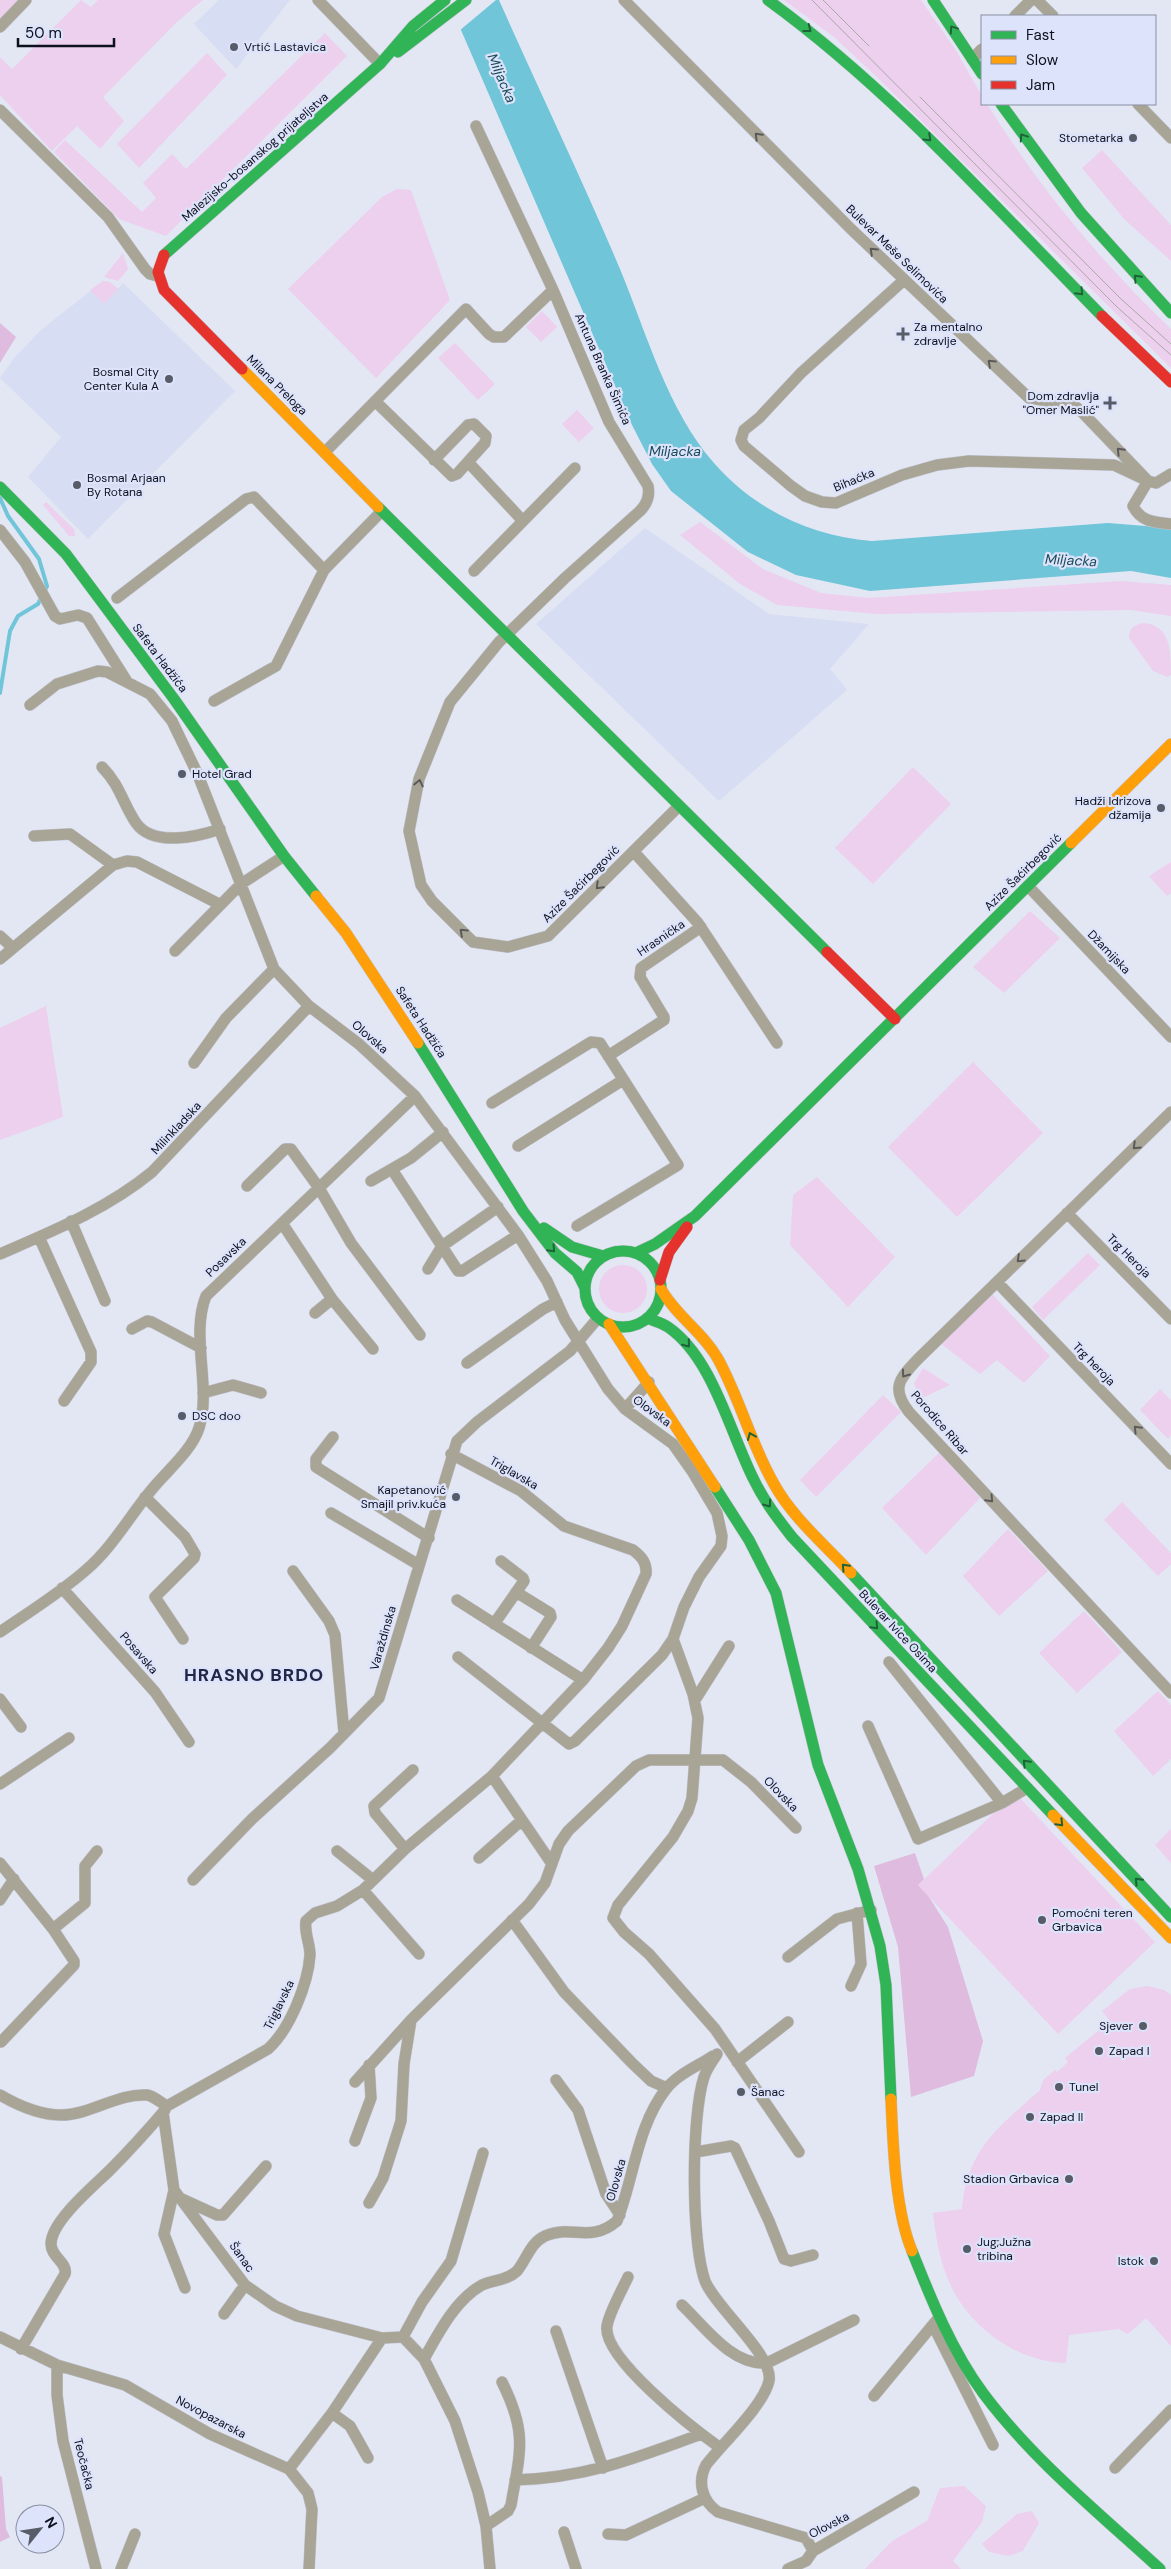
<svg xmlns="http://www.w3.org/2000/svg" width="1171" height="2569" font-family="'DM Sans',sans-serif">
	<rect width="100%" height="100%" fill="#e3e7f4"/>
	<path fill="#d7ddf2" d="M219 0H290L236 69 194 24Z
		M103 281 110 282 118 289 123 283 235 391 88 539 28 477 61 437 0 378 15 357 41 330Z
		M645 528 769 614 869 624 830 669 847 690 719 801 536 624Z"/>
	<path fill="#edcfee" d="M0 0H22L0 22Z
		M81 0 91 7 98 0H203L177 22 103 97 124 121 100 149 77 126 52 151 0 95V57L12 69Z
		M784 0H921L955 49 982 96V104H987C1040 188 1099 260 1171 329V368L878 78 834 37Z
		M325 33 347 56 166 236 119 219 54 152 65 140 142 212 156 198 143 183 172 154 186 169Z
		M207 53 227 75 139 168 117 144Z
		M1102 150 1171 225V261L1124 219 1082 168Z
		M397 189 411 190 450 300 376 378 288 289 382 197Z
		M123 253 128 269 118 281 104 277Z
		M103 281 110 282 118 289 104 304 90 290Z
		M542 311 557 327 541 342 526 327Z
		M455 343 495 384 478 400 438 358Z
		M577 410 594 428 579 442 562 424Z
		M46 502 74 529 75 536H69L43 505Z
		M700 522 763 569 821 593 869 598 1121 581 1171 585V616L1131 610 877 614 777 605 740 584 680 535Z
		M1144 623C1171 625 1171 653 1171 675L1167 677 1153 671 1129 638C1129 628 1134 625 1144 623Z
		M913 767 951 804 873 884 835 848Z
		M1171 862V893L1167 896 1149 876Z
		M1030 911 1060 938 1004 993 973 967Z
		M46 1006 63 1117 0 1140V1028Z
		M973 1062 1043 1133 957 1217 888 1147Z
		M817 1177 895 1257 848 1307 790 1245 793 1195Z
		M1088 1253 1100 1265 1043 1320 1032 1307Z
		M599 1289a24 24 0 1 1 48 0a24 24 0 1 1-48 0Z
		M991 1293 1050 1356 1024 1383 997 1360 980 1374 939 1342Z
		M923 1368 950 1385 920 1399 914 1383Z
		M1160 1389 1171 1400V1435L1168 1439 1140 1410Z
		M883 1395 901 1412 816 1497 800 1480Z
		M939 1453 980 1498 926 1555 882 1508Z
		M1122 1502 1171 1553V1564L1158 1576 1104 1520Z
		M1008 1529 1048 1571 999 1616 963 1576Z
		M1084 1611 1122 1652 1077 1693 1039 1653Z
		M1158 1691 1171 1705V1759L1153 1776 1114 1731Z
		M1015 1793 1155 1942 1058 2034 918 1885Z
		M1171 1829V1863L1155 1845Z
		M1147 1986 1164 1990 1171 1995V2346L1146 2318 1128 2334 1119 2329 1069 2335 1066 2363C1020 2363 972 2329 952 2288 940 2264 936 2239 933 2213L962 2209C967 2149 999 2127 1040 2090L1043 2080 1055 2070 1057 2072 1068 2062 1065 2058 1110 2021 1102 2011 1130 1989Z
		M964 2486 986 2506 982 2522 953 2561 961 2569H865L892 2541 927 2521 940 2488Z
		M1032 2511 1039 2523 1023 2551 1008 2556 989 2552 982 2544 1017 2514Z"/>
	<path fill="#debbdf" d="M0 323 16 337 0 363Z
		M915 1853 924 1879 918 1885 929 1897 948 1927 983 2041 974 2076 911 2097 898 1947 874 1866Z
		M0 2476 2 2477 6 2529 10 2537 0 2542Z"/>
	<path fill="#71c5d9" d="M448 0H499C539 90 582 179 620 269 646 332 668 411 714 463 755 510 811 536 872 541L1108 523 1171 528V578L1131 571 870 591 796 575 748 552 671 491 652 464 632 425Z"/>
	<path fill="#e3e7f4" d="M445 0H496L459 31Z"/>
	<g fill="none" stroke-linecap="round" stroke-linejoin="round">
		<path stroke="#71c5d9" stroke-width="4" d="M0 498 8 516 39 559 47 586 38 604 18 616 10 631 0 693"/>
		<defs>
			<path id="street" d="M318 0 380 64
				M624 0 851 229 1029 398 1073 405 1080 410 1148 481 1156 483 1171 474
				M1037 0 1053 16
				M1015 16 1031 0
				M0 27 26 0
				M972 59 982 49
				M1138 104 1171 138
				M0 110 108 217 145 269 150 274 157 276
				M476 126 553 290 609 422 648 486C650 496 647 504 640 511L565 578 499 642 450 702 419 779 409 831 421 885 432 901 473 942 508 947 548 936 679 806
				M904 280 801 373 759 418 744 430 741 440 744 446 791 486 805 496 822 502 836 503 902 475 937 465 969 461 1114 465 1148 481 1133 506C1141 522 1154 522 1171 524
				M375 401 452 476 457 474 485 443 486 436 474 424 468 425 434 460
				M325 452 466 309 489 334 494 337H504L553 290
				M468 462 523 521
				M0 530 25 562 55 616 60 619 78 615 87 618 126 680
				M474 571 575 468
				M117 598 246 499 254 497 324 570
				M214 701 276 666 324 570 382 511
				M30 705 57 684 98 671 107 672 150 694 172 721 198 775 274 969 309 1006 359 1044 415 1096 518 1235 547 1281 565 1320 608 1389 625 1409 673 1444 692 1471 717 1513 722 1536 721 1546 699 1577 684 1607 673 1639 693 1694 698 1718 692 1798 688 1811 673 1837 618 1905 613 1918 624 1932 649 1954 715 2029 799 2152
				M102 767C120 785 123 804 136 823 153 847 197 837 220 829
				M34 836 70 834 113 865
				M634 852 698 923 777 1043
				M1028 886 1171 1037
				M0 936 13 948
				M175 951 241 884 284 856
				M0 959 113 865 127 861 137 862 219 904
				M608 1056 664 1020V1017L640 977 641 968 701 927
				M194 1063 226 1018 274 969
				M492 1103 591 1042 600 1043 678 1165 577 1226
				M1171 1112 918 1359C900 1378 890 1388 909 1412L1171 1693
				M518 1146 623 1080
				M393 1171 458 1271H462L518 1235
				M371 1181 411 1158 443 1132
				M247 1186 285 1149H291L319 1188 351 1243 420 1335
				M1067 1213 1171 1319
				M71 1221 105 1301
				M282 1223 332 1299 315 1313
				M39 1237 91 1352V1362L64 1401
				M0 1254C53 1231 107 1209 152 1172L309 1006
				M428 1269 442 1246 498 1207
				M997 1282 1171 1464
				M332 1299 373 1349
				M132 1329 147 1321 152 1322 201 1348
				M467 1363 543 1309 557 1302
				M203 1393 233 1385 261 1393
				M625 1409 649 1382
				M333 1437 316 1459V1467L429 1538
				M145 1497 185 1537 195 1554 194 1558 155 1597 183 1639
				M331 1513 419 1565
				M293 1571 329 1621 335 1635 344 1733
				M62 1588 155 1692 189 1742
				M516 1592 550 1613 551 1617 531 1648
				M457 1600 583 1680
				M494 1624 524 1581 523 1578 501 1561
				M0 1632C29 1612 60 1593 86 1570 113 1547 130 1515 153 1488 168 1470 192 1450 199 1428 212 1388 190 1336 206 1296L415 1096
				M458 1657 569 1744 575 1741 662 1655 673 1639
				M889 1662 1002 1803
				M0 1699 21 1727
				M695 1700 729 1646
				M868 1726 918 1839 1002 1803 1027 1788
				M492 1776 552 1864
				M0 1784 69 1738
				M405 1849 375 1813 374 1806 413 1770
				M337 1851 373 1880
				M479 1858 522 1820
				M0 1863 53 1929 74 1961V1965L1 2042
				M193 1880 252 1819 330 1748 379 1698 457 1441 477 1422 570 1351 598 1318
				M363 1890 419 1954
				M0 1900 14 1879
				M512 1920 564 1992 632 2063 651 2081 667 2088
				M53 1929 85 1903V1866L97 1851
				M788 1957 837 1919 871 1910
				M851 1986 861 1964 857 1913
				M717 2054C712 2062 707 2068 704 2077 691 2117 691 2242 705 2281 716 2308 774 2356 769 2381 764 2405 722 2444 706 2465 697 2482 702 2501 718 2512L806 2538 813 2551
				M737 2062 788 2022
				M556 2080 578 2110 606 2194 620 2215
				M355 2082 411 2020 529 1904 545 1883 559 1844 568 1831 636 1766 649 1760H723L751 1782 796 1828
				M0 2095C19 2106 39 2115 61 2115 90 2115 118 2093 147 2095 154 2096 161 2103 167 2106L268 2049C290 2029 308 1984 310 1955 310 1943 304 1933 306 1921L315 1913 337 1906 363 1890 405 1849 492 1776 583 1680 608 1648 622 1626 646 1574C647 1563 642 1557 633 1550L564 1526 521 1491 451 1454
				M163 2112 174 2190 245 2285 275 2306 297 2316 382 2338 403 2337 424 2359 455 2421 478 2492 486 2526 490 2569
				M355 2141 371 2098 369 2065
				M696 2152 731 2146 735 2148 769 2221 784 2259 791 2261 813 2255
				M174 2190 164 2234 185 2288
				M182 2199 217 2215H223L266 2166
				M369 2203 383 2178 401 2121 404 2064 411 2020
				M628 2277C622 2290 609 2313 607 2326 602 2358 694 2429 719 2447
				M682 2305C705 2327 732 2366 767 2363L854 2320
				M224 2314 245 2285
				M933 2325 993 2445
				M556 2331 603 2468
				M0 2337 57 2365 125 2385 210 2434 289 2469 308 2493 312 2509 309 2569
				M403 2337 422 2302 451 2261 483 2153
				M21 2349 65 2274C68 2263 51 2257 51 2244 51 2221 95 2185 110 2170 129 2151 148 2130 165 2110
				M424 2359C438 2334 455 2300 482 2285 493 2280 508 2280 517 2271 527 2259 530 2243 545 2236 571 2224 590 2244 617 2221 634 2178 637 2126 666 2089 678 2074 698 2066 713 2056
				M57 2365V2395L63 2441 96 2569
				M874 2396 936 2321
				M332 2413 350 2426 368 2458
				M1115 2468 1171 2410
				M289 2469 332 2413 382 2338
				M515 2480C586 2478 636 2458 701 2434
				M486 2526 508 2511 511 2505C520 2452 528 2434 502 2382
				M564 2532 576 2569
				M608 2534 626 2535 705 2498
				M813 2551 914 2492
				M121 2569 135 2534
				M788 2569 806 2561 813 2551"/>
			<path id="fast" d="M768 0C893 91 994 206 1102 316
				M933 0 982 74
				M398 52 466 0
				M1001 104 1081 213 1171 313
				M164 255 380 64 413 26 445 0
				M0 487 66 554 174 699 284 856 316 896
				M378 507 827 952
				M418 1043 523 1211 555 1253 577 1272 585 1288
				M544 1228 572 1247 603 1256
				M585 1289a38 38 0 1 1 76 0a38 38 0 1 1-76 0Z
				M636 1253 655 1244 695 1216 1071 843
				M647 1318C654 1321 662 1323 668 1327 713 1358 730 1433 754 1480 764 1501 778 1519 792 1537L1053 1815
				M715 1487 749 1540 776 1593 818 1765 858 1869 880 1946 886 1985 891 2099
				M851 1573 1171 1917
				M912 2251C931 2299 952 2351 983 2393 1033 2460 1099 2513 1160 2569"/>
			<path id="slow" d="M242 369 378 507
				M1071 843 1171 744
				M316 896 346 933 418 1043
				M661 1289C676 1316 703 1332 718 1359 740 1399 751 1444 774 1484 792 1517 825 1545 851 1573
				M609 1324 715 1487
				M1053 1815 1171 1938
				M891 2099C893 2144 895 2210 912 2251"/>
			<path id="jam" d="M164 255 158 272 164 290 242 369
				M1102 316 1171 382
				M827 952 895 1019
				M660 1280 669 1252 687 1227"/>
		</defs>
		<use href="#street" stroke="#c2c5d0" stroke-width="12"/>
		<use href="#fast" stroke="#c2c5d0" stroke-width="12"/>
		<use href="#slow" stroke="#c2c5d0" stroke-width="12"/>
		<use href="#jam" stroke="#c2c5d0" stroke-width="12"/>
		<use href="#street" stroke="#a9a596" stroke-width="11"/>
		<use href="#fast" stroke="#30b455" stroke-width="11"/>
		<use href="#slow" stroke="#ff9f0a" stroke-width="11"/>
		<use href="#jam" stroke="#e5322d" stroke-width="11"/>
		<path stroke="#a9a9a8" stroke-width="1" d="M812 0 1117 307 1171 355
			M823 0 869 46
			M920 97 1120 298 1171 344"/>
	</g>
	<defs><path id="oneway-chevron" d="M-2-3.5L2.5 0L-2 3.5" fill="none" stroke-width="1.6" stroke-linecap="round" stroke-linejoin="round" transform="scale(1.25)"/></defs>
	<g stroke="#1e6239">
		<use href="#oneway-chevron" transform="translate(808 29) rotate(38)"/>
		<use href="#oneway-chevron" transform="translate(953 29) rotate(-124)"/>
		<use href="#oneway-chevron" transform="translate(1023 137) rotate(-124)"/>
		<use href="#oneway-chevron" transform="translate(928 138) rotate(44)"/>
		<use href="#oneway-chevron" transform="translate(1137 278) rotate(-134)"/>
		<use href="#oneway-chevron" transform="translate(1080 292) rotate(46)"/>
		<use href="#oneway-chevron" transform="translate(552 1249) rotate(47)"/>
		<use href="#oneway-chevron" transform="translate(687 1344) rotate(51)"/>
		<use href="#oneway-chevron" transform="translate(751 1436) rotate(-113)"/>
		<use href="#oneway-chevron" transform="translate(768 1504) rotate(55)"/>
		<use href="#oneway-chevron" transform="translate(845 1567) rotate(-133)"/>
		<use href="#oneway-chevron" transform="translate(875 1626) rotate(47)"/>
		<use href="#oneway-chevron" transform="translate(1026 1763) rotate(-134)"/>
		<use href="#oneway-chevron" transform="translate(1060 1823) rotate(46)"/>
		<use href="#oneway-chevron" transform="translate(1138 1881) rotate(-133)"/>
	</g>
	<g stroke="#5b5a5a">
		<use href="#oneway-chevron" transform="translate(758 136) rotate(-135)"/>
		<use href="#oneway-chevron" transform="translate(873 251) rotate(-136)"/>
		<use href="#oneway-chevron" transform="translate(991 363) rotate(-137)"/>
		<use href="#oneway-chevron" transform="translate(1120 451) rotate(-134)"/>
		<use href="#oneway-chevron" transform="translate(419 783) rotate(-77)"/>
		<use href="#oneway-chevron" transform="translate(599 886) rotate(135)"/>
		<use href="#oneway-chevron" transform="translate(463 932) rotate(-137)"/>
		<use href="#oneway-chevron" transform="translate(1136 1146) rotate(136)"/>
		<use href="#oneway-chevron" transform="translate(1020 1259) rotate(136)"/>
		<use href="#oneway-chevron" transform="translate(905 1374) rotate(126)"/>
		<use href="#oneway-chevron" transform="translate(1137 1429) rotate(-134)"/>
		<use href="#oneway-chevron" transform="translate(990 1499) rotate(47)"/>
	</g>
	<g fill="#585b68" stroke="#dce3fb" stroke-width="2">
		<circle cx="234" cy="47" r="5"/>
		<circle cx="1133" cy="138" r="5"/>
		<path d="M900.5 326.5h5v5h5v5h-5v5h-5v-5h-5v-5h5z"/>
		<circle cx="169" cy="379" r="5"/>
		<path d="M1107.5 395.5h5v5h5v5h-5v5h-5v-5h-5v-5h5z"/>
		<circle cx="77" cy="485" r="5"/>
		<circle cx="182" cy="774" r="5"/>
		<circle cx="1161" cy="808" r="5"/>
		<circle cx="182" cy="1416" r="5"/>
		<circle cx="456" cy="1497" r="5"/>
		<circle cx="1042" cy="1920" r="5"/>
		<circle cx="1143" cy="2026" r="5"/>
		<circle cx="1099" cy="2051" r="5"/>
		<circle cx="1059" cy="2087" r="5"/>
		<circle cx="741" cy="2092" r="5"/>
		<circle cx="1030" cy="2117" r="5"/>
		<circle cx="1069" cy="2179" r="5"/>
		<circle cx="967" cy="2249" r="5"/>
		<circle cx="1154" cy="2261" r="5"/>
	</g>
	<g text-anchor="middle" stroke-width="4.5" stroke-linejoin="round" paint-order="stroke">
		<g font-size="12" fill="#0d101d" stroke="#dce3fb" text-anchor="start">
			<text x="244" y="51">Vrtić Lastavica</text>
			<text x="1123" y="142" text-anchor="end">Stometarka</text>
			<text x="914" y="331">Za mentalno<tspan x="914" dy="14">zdravlje</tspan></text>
			<text x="159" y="376" text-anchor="end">Bosmal City<tspan x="159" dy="14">Center Kula A</tspan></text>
			<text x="1099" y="400" text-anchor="end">Dom zdravlja<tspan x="1099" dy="14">"Omer Maslić"</tspan></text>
			<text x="87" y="482">Bosmal Arjaan<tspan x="87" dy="14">By Rotana</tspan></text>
			<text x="192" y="778">Hotel Grad</text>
			<text x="1151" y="805" text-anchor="end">Hadži Idrizova<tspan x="1151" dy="14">džamija</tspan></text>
			<text x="192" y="1420">DSC doo</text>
			<text x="446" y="1494" text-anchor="end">Kapetanović<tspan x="446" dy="14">Smajil priv.kuća</tspan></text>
			<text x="1052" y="1917">Pomoćni teren<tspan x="1052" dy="14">Grbavica</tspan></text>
			<text x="1133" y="2030" text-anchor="end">Sjever</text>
			<text x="1109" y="2055">Zapad I</text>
			<text x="1069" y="2091">Tunel</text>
			<text x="751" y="2096">Šanac</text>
			<text x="1040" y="2121">Zapad II</text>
			<text x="1059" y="2183" text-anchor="end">Stadion Grbavica</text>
			<text x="977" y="2246">Jug;Južna<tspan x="977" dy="14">tribina</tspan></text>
			<text x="1144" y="2265" text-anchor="end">Istok</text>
		</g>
		<g font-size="12" fill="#0d101d" stroke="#dce3fb">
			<text transform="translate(255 157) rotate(-41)" y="4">Malezijsko-bosanskog prijateljstva</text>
			<text transform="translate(897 254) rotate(44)" y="4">Bulevar Meše Selimovića</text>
			<text transform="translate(603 369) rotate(66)" y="4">Antuna Branka Šimića</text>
			<text transform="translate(277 385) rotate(45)" y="4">Milana Preloga</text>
			<text transform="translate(854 480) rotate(-22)" y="4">Bihaćka</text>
			<text transform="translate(160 658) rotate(53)" y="4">Safeta Hadžića</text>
			<text transform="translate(1023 872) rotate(-45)" y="4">Azize Šaćirbegović</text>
			<text transform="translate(581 884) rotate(-45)" y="4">Azize Šaćirbegović</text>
			<text transform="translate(661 938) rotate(-34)" y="4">Hrasnička</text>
			<text transform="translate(1109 952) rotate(46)" y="4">Džamijska</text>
			<text transform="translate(421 1022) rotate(57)" y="4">Safeta Hadžića</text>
			<text transform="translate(370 1037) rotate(41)" y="4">Olovska</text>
			<text transform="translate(176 1128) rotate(-47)" y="4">Milinkladska</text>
			<text transform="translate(1129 1256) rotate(45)" y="4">Trg Heroja</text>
			<text transform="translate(226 1257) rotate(-44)" y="4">Posavska</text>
			<text transform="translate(1094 1364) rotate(46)" y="4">Trg heroja</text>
			<text transform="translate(652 1411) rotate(36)" y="4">Olovska</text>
			<text transform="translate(940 1423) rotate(49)" y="4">Porodice Ribar</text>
			<text transform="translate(514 1473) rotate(30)" y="4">Triglavska</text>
			<text transform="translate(898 1631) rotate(47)" y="4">Bulevar Ivice Osima</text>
			<text transform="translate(383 1638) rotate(-74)" y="4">Varaždinska</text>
			<text transform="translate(139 1653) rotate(49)" y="4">Posavska</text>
			<text transform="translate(781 1794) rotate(46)" y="4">Olovska</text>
			<text transform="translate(279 2005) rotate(-64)" y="4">Triglavska</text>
			<text transform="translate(616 2180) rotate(-74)" y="4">Olovska</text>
			<text transform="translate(242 2257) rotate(55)" y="4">Šanac</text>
			<text transform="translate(211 2417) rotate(28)" y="4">Novopazarska</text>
			<text transform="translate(84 2464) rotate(76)" y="4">Teočačka</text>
			<text transform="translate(829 2525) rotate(-27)" y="4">Olovska</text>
		</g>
		<g font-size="14" font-style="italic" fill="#184b55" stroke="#dce3fb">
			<text transform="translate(502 78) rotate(67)" y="5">Miljacka</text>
			<text x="675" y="456">Miljacka</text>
			<text transform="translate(1071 560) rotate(3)" y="5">Miljacka</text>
		</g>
		<g font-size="18" font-weight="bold" letter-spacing="1" fill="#212745" stroke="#dce3fb">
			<text x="254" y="1681">HRASNO BRDO</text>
		</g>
	</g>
	<rect x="981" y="15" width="175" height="90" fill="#dce3fb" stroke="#898fa2"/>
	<rect x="991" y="31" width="25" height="8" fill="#30b455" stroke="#898fa2"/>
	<text x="1026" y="40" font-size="15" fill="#0d101d">Fast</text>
	<rect x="991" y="56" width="25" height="8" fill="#ff9f0a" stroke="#898fa2"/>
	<text x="1026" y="65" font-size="15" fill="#0d101d">Slow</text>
	<rect x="991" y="81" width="25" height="8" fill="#e5322d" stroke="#898fa2"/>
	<text x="1026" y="90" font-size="15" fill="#0d101d">Jam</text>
	<g transform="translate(40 2529) rotate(60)"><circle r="24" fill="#dce3fb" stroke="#898fa2"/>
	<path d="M0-4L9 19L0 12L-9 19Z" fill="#585b68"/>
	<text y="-8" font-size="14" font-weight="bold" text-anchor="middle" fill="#0d101d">N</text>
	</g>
	<path d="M18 38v8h96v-8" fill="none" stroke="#0d101d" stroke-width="2.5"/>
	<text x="25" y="38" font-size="15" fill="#0d101d" stroke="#dce3fb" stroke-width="4" paint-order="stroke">50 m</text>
</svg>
